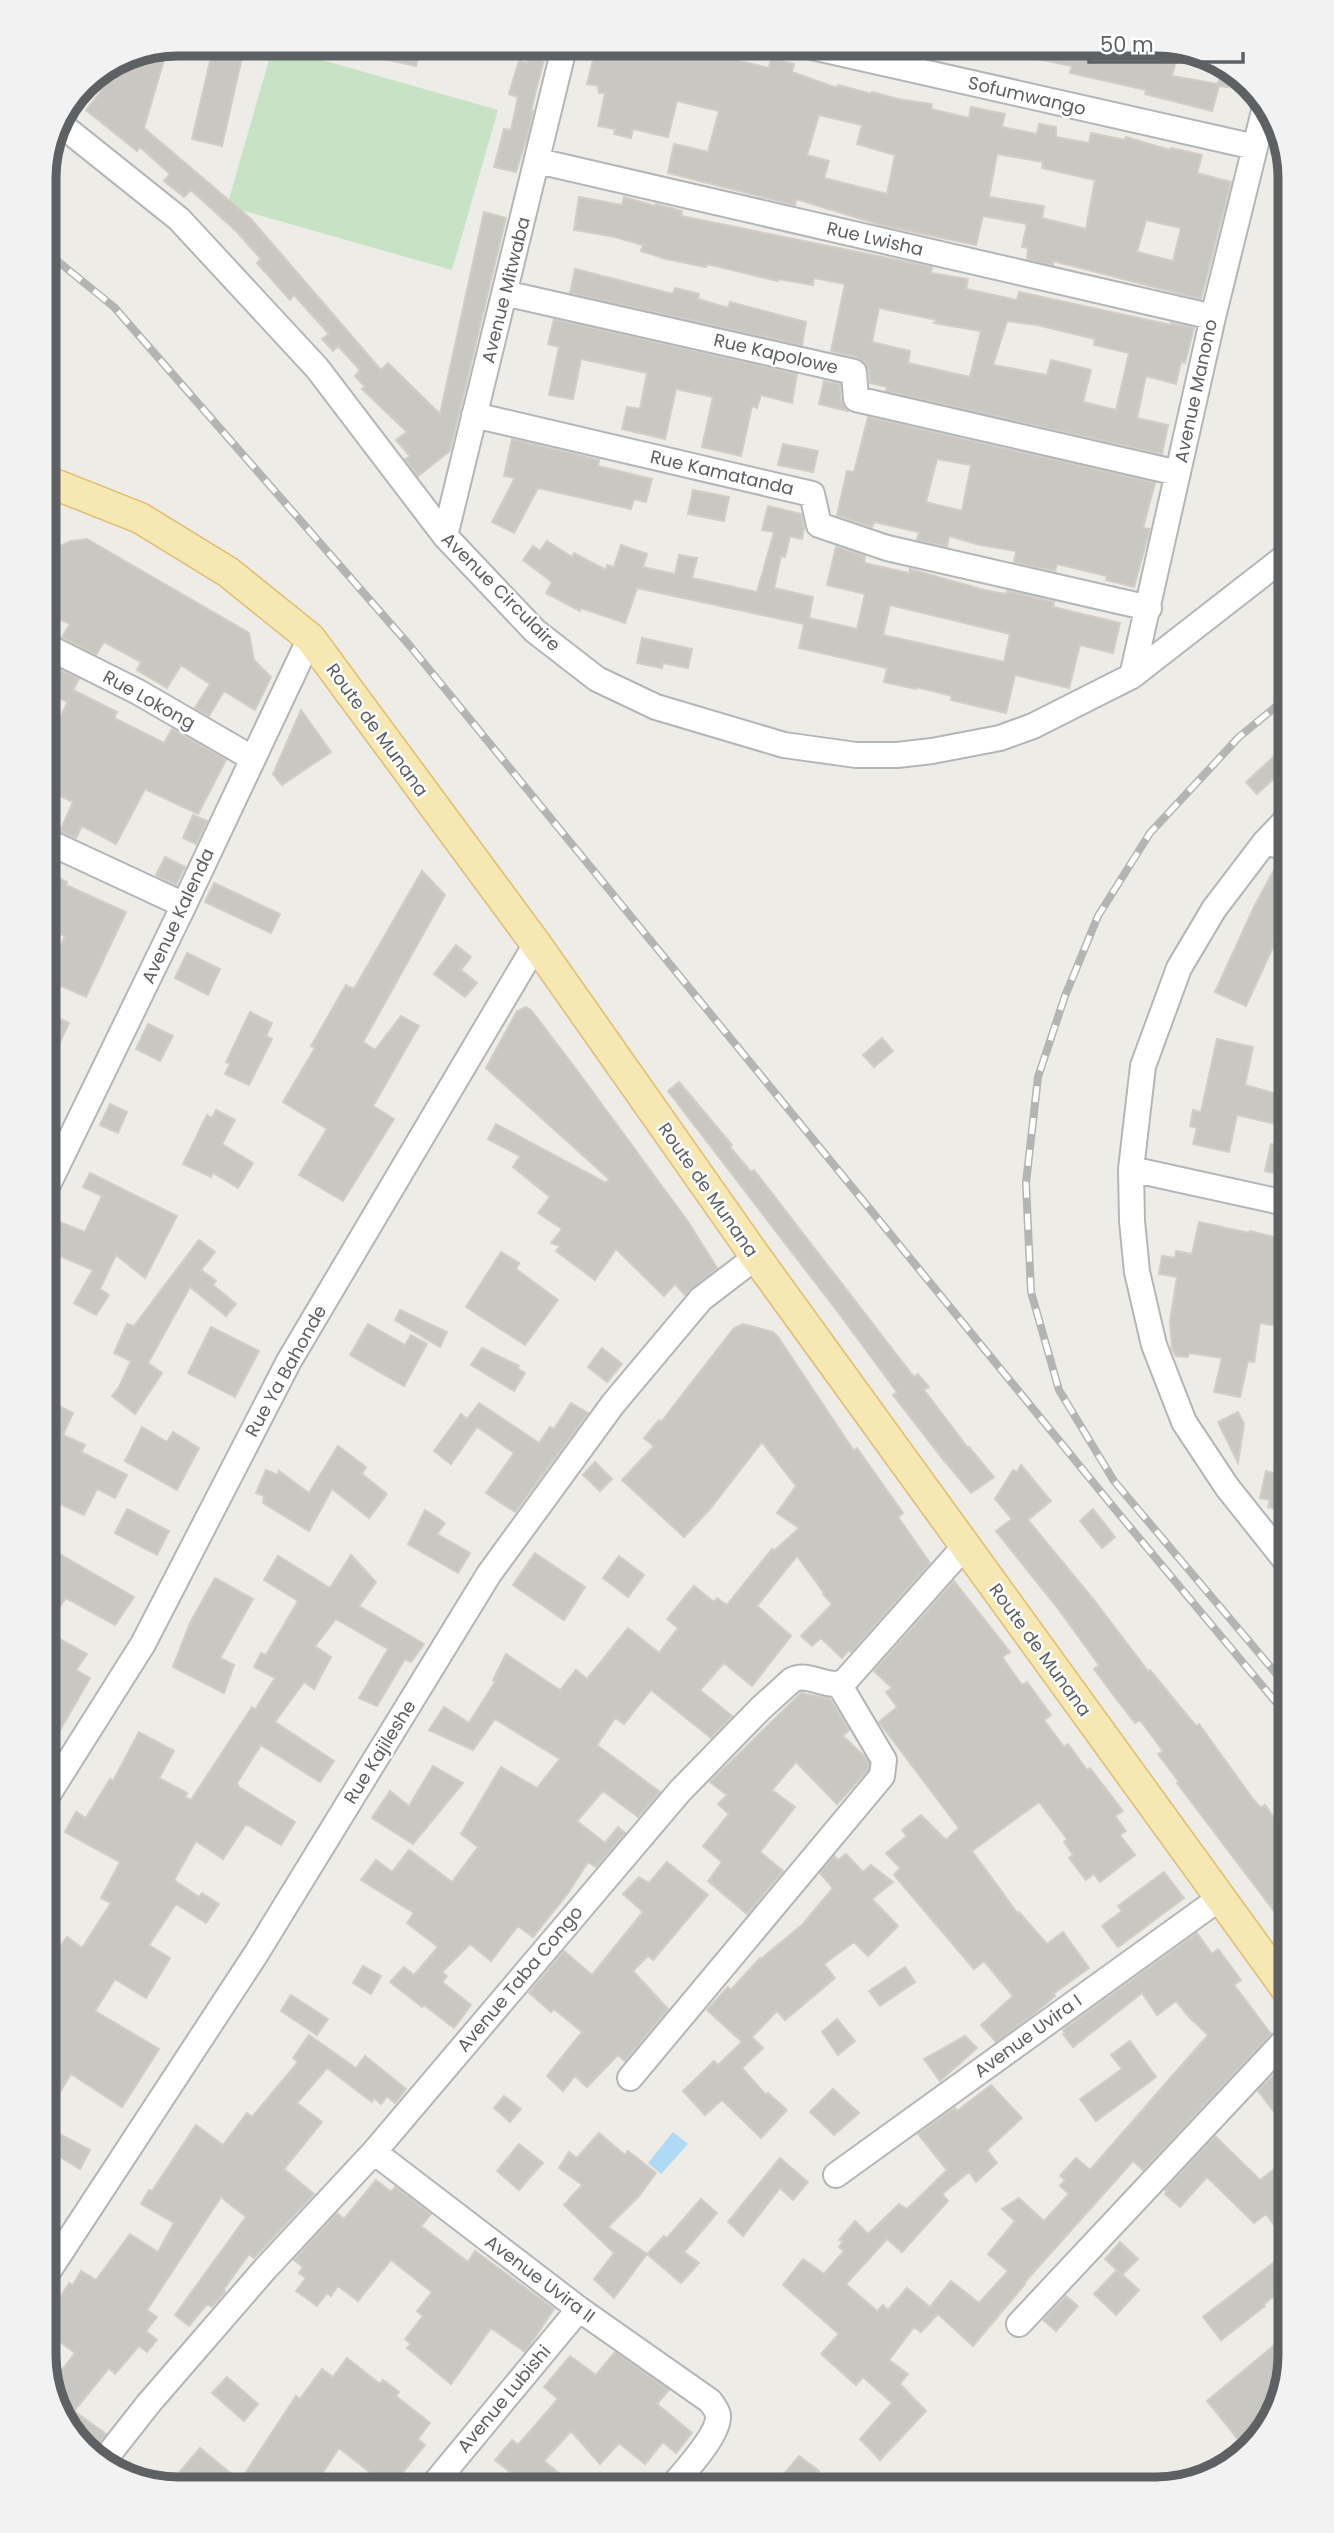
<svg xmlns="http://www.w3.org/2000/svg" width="1334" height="2533" font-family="Poppins,sans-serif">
	<rect width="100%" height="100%" fill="#eeece6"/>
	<path fill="#c7e2c5" d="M273 46 498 110 452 270 227 206Z"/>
	<path fill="#afdaf5" d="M673 2132 688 2144 661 2174 648 2163Z"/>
	<path fill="#c9c7c2" stroke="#d2cdc5" stroke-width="2" fill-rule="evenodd" d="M214 44H245L222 146 192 139Z
		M348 44H421L416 66 347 51Z
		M532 44H548L531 111H533L527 137 516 172 494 167 504 129 511 130 518 97 509 94 519 61 527 63Z
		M597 44H669L769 68 771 58 794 64 792 72 837 88 838 85 872 94V92L898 99 932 104 931 109 969 118 971 107 1005 114 1002 127 1037 134 1039 124 1056 127V137L1089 143 1091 133 1125 140 1126 137 1170 150 1171 148 1202 155 1197 173 1231 182 1201 299 1053 261V265L1027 259 1028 248 1022 247 1027 224 983 216 976 245 881 225 796 199 795 205 668 173 674 144 708 152 719 111 677 101 668 137 633 129 631 138 614 134 615 129 598 126 605 93H599L598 86 587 84ZM819 115 862 125 857 144 895 155 887 194 824 178 829 161 807 155ZM997 154 1043 162 1042 168 1095 180 1086 229 1042 218 1044 206 989 197ZM1146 220 1181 228 1173 261 1137 252Z
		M1003 44H1165L1179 49 1172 76 1218 84 1222 68 1231 69 1237 71 1252 90 1219 86 1212 111 1145 94 1146 90 1070 73 1072 66 1002 52Z
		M135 52 164 60 144 128 251 219 381 370 388 363 440 414 484 212 506 218 450 451 418 476 405 459 410 456 396 440 407 432 362 389 365 387 355 376 360 370 338 346 333 351 322 339 329 334 294 295 290 300 257 263 261 259 237 232 191 190 184 197 164 181 170 174 140 147 137 151 86 110 102 90 82 85 83 83 127 54Z
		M579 197 622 205 624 197 655 206 656 204 682 211 681 216 932 267 931 273 968 279 966 289 1017 300 1019 292 1171 325V323L1194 328 1185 363 1181 362 1176 384 1146 376 1137 418 1168 425 1162 454 886 391 887 387 870 383 869 370 865 362 857 357 831 351 845 284 814 278 813 285 778 279V281L707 264 706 267 666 259 641 251 643 245 611 236 574 230ZM879 308 937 320 934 323 981 331 970 377 908 363 910 351 872 342ZM1007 321 1037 325 1095 339 1094 345 1129 353 1116 410 1083 402 1091 370 1051 360 1047 375 993 365Z
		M575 269 673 294 675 288 699 294 698 299 728 308 730 302 806 322 802 345 570 293Z
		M554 319 797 374 792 403 761 395 757 408 752 406 741 456 702 447 713 397 676 389 665 439 622 429 627 407 640 409 647 373 581 359 573 399 549 395 559 347 548 344Z
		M824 381 840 384 841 401 847 411 819 404Z
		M868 417 1155 483 1143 528 1150 529 1134 587 1106 580 1107 576 1057 564 1055 571 1014 562 1016 551 980 545 949 536 947 546 917 540 919 532 874 522 872 527 837 515 847 471 854 472ZM937 459 971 465 962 511 926 502Z
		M512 439 599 460 598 466 652 479 646 502 634 499 631 509 538 488 514 533 492 522 515 478 504 476Z
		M783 444 818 451 813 472 778 465Z
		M693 490 729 497 724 521 688 514Z
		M768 506 801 514 804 528 802 539 790 536 785 557 781 556 774 588 813 597 809 618 857 629 865 594 827 585 836 547 865 556 864 563 909 573 910 569 984 590 1006 594 1007 591 1054 602 1053 607 1120 623 1113 653 1080 645 1069 688 1015 675 1006 713 951 700 952 696 916 687V689L884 682 887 668 799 648 804 624 637 588 625 623 581 608 580 611 546 593 552 582 523 560 533 546 540 551 547 541 572 557 574 553 606 570 607 565 614 567 621 545 647 554 643 567 675 574 679 555 697 558 692 578 757 592 774 532 762 530ZM890 605 1010 634 1004 662 883 635Z
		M87 539 249 633 254 660 271 677 255 710 224 691 209 716 195 708 210 684 181 665 167 688 137 670 141 662 104 642 96 655 62 637 70 624 44 612V541L58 547 71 541Z
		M642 638 692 649 688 668 663 663 662 668 637 663Z
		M44 662 79 679 73 690 117 712 114 718 164 743 172 729 226 760 198 814 145 789 116 844 82 826 76 838 60 831 73 802 44 788V726L54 730 70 697 67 702 44 690Z
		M301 710 331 752 282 785 273 774Z
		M1290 742V764L1257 794 1246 782Z
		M193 815 207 821 196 844 183 838Z
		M165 857 185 867 176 885 156 875Z
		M1274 870 1290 878V910L1246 1006 1215 992 1255 905Z
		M44 871 67 882 66 885 126 912 86 997 46 979 65 936 44 926Z
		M422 871 445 895 363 1042 375 1050 401 1016 419 1026 373 1106 394 1119 343 1201 299 1175 327 1129 283 1102 315 1048 311 1046 346 985 354 989Z
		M214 883 280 914 271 933 205 902Z
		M456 945 471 957 461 970 477 983 465 997 434 974Z
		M187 953 220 969 208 995 175 978Z
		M526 1007 531 1010 576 1069 689 1223 717 1268 685 1295 675 1284 664 1296 616 1249 595 1280 556 1251 560 1246 551 1243 562 1229 538 1213 550 1197 513 1167 520 1156 488 1139 496 1124 606 1183 609 1179 486 1068 517 1011Z
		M44 1011 69 1023 56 1051 44 1046Z
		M250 1012 272 1023 266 1036 272 1039 249 1085 225 1074 230 1064 226 1062Z
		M148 1024 173 1036 160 1061 136 1049Z
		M882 1038 893 1051 874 1067 863 1055Z
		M1217 1039 1253 1047 1245 1085 1281 1095 1275 1124 1237 1115 1229 1152 1193 1144 1197 1128 1190 1126 1193 1110 1201 1112Z
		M679 1082 732 1145 730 1147 751 1172 754 1170 914 1377 918 1374 929 1387 924 1390 968 1448 969 1447 994 1477 971 1493 942 1458 893 1395 897 1392 834 1307 668 1091Z
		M110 1104 127 1112 118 1133 100 1125Z
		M216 1110 235 1120 222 1144 253 1163 238 1188 213 1173 211 1177 183 1164 207 1115 212 1118Z
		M1271 1144 1290 1148V1176L1265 1171Z
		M90 1173 177 1216 145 1278 116 1255 100 1289 109 1295 96 1315 74 1303 93 1270 45 1250 57 1221 85 1232 102 1196 83 1187Z
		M1199 1222 1249 1233 1250 1231 1290 1241V1328L1260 1323 1254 1362 1248 1361 1240 1397 1214 1392 1222 1358 1189 1353 1188 1357 1176 1356 1172 1349 1170 1321 1177 1277 1159 1274 1162 1256 1175 1258 1176 1251 1192 1254Z
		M199 1240 215 1252 201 1270 216 1281 213 1285 236 1304 226 1316 190 1287 148 1363 162 1373 135 1414 112 1396 119 1387 131 1361 114 1353 127 1324 134 1326Z
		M501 1252 519 1263 516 1269 558 1300 525 1345 466 1307Z
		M400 1310 447 1332 440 1347 395 1320Z
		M368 1324 405 1345 411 1335 427 1344 404 1386 350 1355Z
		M743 1324 773 1332 778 1337 854 1451 857 1448 903 1513 898 1517 930 1563 851 1652 849 1650 842 1658 821 1638 812 1646 801 1636 832 1604 823 1594 824 1593 797 1556 757 1606 791 1636 752 1686 724 1663 700 1690 732 1716 711 1738 651 1690 624 1724 615 1718 597 1745 660 1792 638 1817 603 1791 577 1821 605 1843 618 1827 625 1833 596 1867 588 1862 568 1893 533 1937 518 1926 491 1961 470 1944 442 1972 447 1976 442 1982 471 2005 454 2028 424 2005 422 2007 390 1982 404 1967 414 1975 438 1947 407 1923 414 1913 361 1880 376 1860 392 1872 409 1850 452 1882 478 1847 461 1834 501 1767 537 1788 560 1759 495 1719 473 1750 429 1730 444 1707 469 1723 495 1682 493 1680 506 1654 560 1690 576 1670 587 1679 628 1628 659 1653 678 1628 667 1619 694 1586 714 1602 717 1598 727 1605 772 1549 774 1551 799 1528 777 1513 796 1486 762 1442 710 1509 684 1537 622 1480 654 1446 644 1438 659 1420 661 1422 734 1328Z
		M211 1327 259 1351 235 1397 188 1373Z
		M482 1348 519 1366 517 1368 525 1373 514 1391 471 1365Z
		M602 1348 622 1364 607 1382 588 1367Z
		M44 1399 73 1413 63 1435 85 1445 81 1452 127 1475 115 1498 97 1489 84 1515 60 1504 44 1535V1474L57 1444 44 1437Z
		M479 1403 539 1443 550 1427 554 1429 571 1403 588 1413 515 1512 486 1493 514 1453 477 1427 451 1464 434 1451 461 1414 467 1419Z
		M1238 1412 1244 1424 1238 1463 1218 1422Z
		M142 1427 167 1442 173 1432 199 1448 177 1490 125 1461Z
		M338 1446 366 1467 362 1474 387 1494 369 1518 332 1489 309 1531 263 1503 264 1496 256 1493 266 1470 278 1475 279 1471 309 1493Z
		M595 1462 612 1479 600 1491 583 1475Z
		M1021 1465 1051 1501 1028 1520 1094 1600 1148 1671 1150 1670 1196 1726 1199 1724 1253 1799 1261 1808 1265 1805 1290 1840V1932L1177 1783 1179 1782 1158 1754 1163 1751 1140 1720 1135 1723 1114 1696 1094 1669 1099 1665 1059 1610 996 1531 1012 1519 995 1499 1013 1470 1017 1472Z
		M1266 1471 1290 1477V1512L1268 1507 1270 1500 1260 1498Z
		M127 1509 169 1531 157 1555 115 1533Z
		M1093 1509 1115 1537 1102 1548 1080 1521Z
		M425 1510 445 1523 437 1534 470 1553 458 1573 408 1544Z
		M44 1545 134 1597 115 1625 66 1598 44 1630 87 1654 76 1670 90 1678 55 1739 44 1733Z
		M535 1553 585 1587 564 1620 513 1585Z
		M351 1555 376 1582 359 1606 424 1644 411 1662 405 1659 377 1706 359 1698 388 1649 336 1619 315 1646 331 1657 314 1689 304 1682 275 1722 334 1761 320 1782 261 1745 237 1783 239 1787 295 1822 281 1845 246 1824 223 1859 196 1841 174 1880 199 1897 202 1893 219 1904 206 1923 176 1904 149 1945 170 1958 146 1998 115 1979 95 2011 159 2049 122 2107 71 2074 44 2118V2038L56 2019 44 2013V1969L67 1937 82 1948 111 1903 101 1898 120 1862 65 1832 76 1812 86 1818 110 1779 113 1781 139 1732 174 1751 159 1778 187 1793 185 1797 191 1800 252 1707 255 1710 275 1678 254 1667 261 1653 266 1655 298 1601 264 1580 278 1556 330 1588Z
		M619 1556 644 1575 628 1597 603 1578Z
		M215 1578 253 1599 220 1658 234 1665 224 1693 173 1667 190 1623Z
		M954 1581 1010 1652 1002 1657 1022 1685 1027 1682 1051 1715 1044 1720 1064 1747 1068 1744 1087 1770 1090 1768 1123 1811 1115 1816 1126 1831 1120 1835 1135 1855 1100 1882 1094 1874 1086 1880 1069 1858 1073 1855 1064 1842 1067 1839 1039 1802 972 1851 1018 1914 1019 1912 1047 1944 1063 1932 1089 1968 1053 1994 1055 1996 1035 2013 996 2042 981 2025 1013 1996 984 1961 974 1969 894 1875 900 1868 886 1853 907 1836 902 1830 921 1815 946 1840 959 1828 879 1722 897 1707 886 1692 892 1688 874 1671Z
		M801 1693 830 1699 849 1730 843 1736 866 1758 869 1763 868 1770 837 1804 796 1762 772 1790 795 1807 760 1852 783 1871 747 1914 708 1881 722 1862 703 1846 729 1814 718 1804 727 1795 710 1782Z
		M433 1766 463 1783 413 1844 372 1818 390 1791 409 1806Z
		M846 1854 863 1872 871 1865 893 1882 872 1899 898 1926 868 1956 854 1942 824 1964 835 1978 785 2020 777 2011 752 2037 763 2048 742 2068 766 2095 768 2093 787 2110 761 2138 722 2100 705 2115 683 2091 714 2061 718 2065 742 2042 707 2010 728 1987 731 1990 760 1958 761 1959 803 1924 833 1888 820 1873 834 1856 838 1860Z
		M667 1862 708 1895 653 1960 648 1956 633 1971 668 2009 625 2061 618 2055 587 2087 575 2076 563 2091 547 2076 582 2032 554 2009 551 2012 529 1993 564 1951 592 1975 643 1912 623 1894 639 1877 649 1883Z
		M1164 1872 1184 1898 1118 1947 1102 1926 1122 1911 1118 1906Z
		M1197 1933 1212 1954 1218 1949 1241 1980 1234 1985 1271 2034 1143 2170 1133 2161 1024 2283 1025 2284 973 2346 938 2314 921 2332 914 2327 889 2360 908 2374 900 2384 926 2411 880 2460 860 2439 892 2403 863 2377 856 2385 821 2354 839 2334 783 2285 803 2259 824 2274 844 2251 839 2247 843 2241 839 2240 855 2221 868 2234 899 2204 907 2209 947 2170 918 2134 955 2108 957 2111 991 2085 1022 2118 987 2150 997 2163 976 2182 969 2172 942 2194 948 2201 902 2252 887 2239 846 2284 877 2311 883 2305 888 2310 907 2288 930 2307 951 2281 979 2303 1008 2271 988 2254 1015 2221 1002 2209 1019 2198 1044 2221 1069 2194 1060 2186 1065 2180 1060 2176 1076 2158 1090 2170 1208 2035 1189 2017 1176 2001 1157 2015 1142 1993 1073 2047 1063 2034 1065 2033 1063 2030Z
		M363 1966 381 1976 371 1994 353 1983Z
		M905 1967 915 1982 880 2006 869 1991Z
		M291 1995 328 2019 317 2035 281 2011Z
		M837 2019 855 2041 838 2055 822 2032Z
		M309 2035 356 2068 365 2056 406 2089 395 2103 387 2096 381 2104 374 2098 372 2102 327 2068 297 2103 322 2122 284 2169 314 2194 254 2258 249 2254 224 2289 225 2292 212 2307 207 2304 189 2326 175 2315 246 2217 221 2197 147 2310 157 2317 146 2331 157 2340 147 2352 139 2346 115 2374 109 2368 74 2411 106 2434 96 2447 75 2432 54 2407 50 2385 75 2353 44 2330V2325L69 2283 73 2285 81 2271 96 2280 130 2234 158 2252 174 2223 141 2204 149 2190 152 2191 196 2125 223 2145 247 2113 252 2117 298 2062 293 2058Z
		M965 2036 977 2048 940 2081 924 2059Z
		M1130 2041 1156 2077 1096 2121 1080 2099 1122 2069 1111 2055Z
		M1290 2069V2132L1258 2091 1278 2070Z
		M833 2089 859 2113 834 2135 810 2112Z
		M504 2096 521 2109 510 2122 494 2108Z
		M44 2126 90 2150 80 2169 44 2147Z
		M599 2133 625 2155 628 2151 656 2173 639 2196 608 2227 647 2254 614 2298 594 2279 614 2253 564 2205 582 2185 559 2168 569 2152 577 2158Z
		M1215 2136 1260 2180 1290 2157V2247L1266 2214 1254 2223 1207 2177 1180 2207 1165 2194 1167 2191 1165 2190Z
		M519 2144 543 2163 519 2190 497 2171Z
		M780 2158 808 2182 793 2200 780 2188 743 2236 728 2222Z
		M376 2180 391 2192 395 2187 431 2214 421 2226 468 2262 475 2251 554 2309 525 2352 491 2328 451 2384 407 2348 411 2344 405 2339 423 2316 417 2311 432 2292 391 2260 358 2301 338 2286 331 2296 327 2293 317 2306 296 2291 306 2278 299 2273 303 2267 294 2260 337 2213 344 2219Z
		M701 2199 717 2213 684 2252 699 2263 681 2283 647 2254 664 2236 667 2238Z
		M1120 2242 1138 2259 1122 2275 1105 2259Z
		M1290 2250V2283L1264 2304 1265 2306 1221 2340 1203 2317Z
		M1117 2270 1139 2290 1116 2315 1094 2294Z
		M1066 2296 1078 2306 1056 2331 1043 2320Z
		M1290 2332V2355L1268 2429 1245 2448 1207 2401Z
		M615 2352 669 2390 657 2404 692 2433 676 2453 663 2442 645 2464 619 2443 600 2464 571 2431 544 2461 579 2489H531L495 2460 512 2440 518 2445 558 2399 544 2387 570 2356 596 2375Z
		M347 2358 380 2384 383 2380 399 2392 396 2396 430 2423 418 2439 425 2445 390 2488 339 2448 312 2489H195L177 2475 200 2448 240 2481 296 2396 300 2399 322 2369 333 2377Z
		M227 2377 258 2404 244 2421 212 2393Z
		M799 2456 819 2471 805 2489H771Z"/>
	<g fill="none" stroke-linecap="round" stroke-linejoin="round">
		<defs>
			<path id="minor" d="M799 44 1255 147
				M64 127 179 219 317 368 445 536 535 631 597 679 656 707 784 745 856 755H897L932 751 1000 738 1033 726 1132 676 1290 553
				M538 161 1213 317
				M513 295 854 372 856 399 1178 473
				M474 415 812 494 819 525 887 548 1149 608
				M445 536 565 44
				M44 645 138 692 252 758
				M1132 676 1213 317 1265 107
				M44 840 184 905
				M1265 842 1290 849
				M1131 1169 1290 1204
				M44 1193 184 905 310 638
				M1290 1566 1227 1487 1184 1422 1154 1345 1137 1272 1132 1221 1131 1169 1143 1066 1179 968 1214 909 1265 842 1290 816
				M44 1801 143 1644 289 1361 536 944
				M630 2078 882 1776 884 1760 839 1684
				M374 2152 579 2309 710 2401C713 2405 717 2410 718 2415 720 2435 682 2474 670 2489
				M836 2175 1220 1898
				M44 2278 256 1954 489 1574 613 1404 701 1299 756 1257
				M1019 2324 1290 2035
				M101 2464 149 2403 265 2269 374 2152 680 1791 761 1708 792 1680C810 1671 828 1691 845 1681L965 1546
				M430 2489 579 2309"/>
			<path id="major" d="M44 480 140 518 228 572 310 638 536 944 756 1257 1290 1994"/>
		</defs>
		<use href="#minor" stroke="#b3b6b9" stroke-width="28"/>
		<use href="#major" stroke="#e1bb6c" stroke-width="33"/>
		<use href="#minor" stroke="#fff" stroke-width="24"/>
		<use href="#major" stroke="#f6e8b3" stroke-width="30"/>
		<defs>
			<path id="rail" d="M44 250 114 307 410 646 1119 1514 1290 1719
				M1290 1690 1114 1481 1059 1390 1031 1292 1026 1183 1038 1077 1065 996 1098 916 1150 833 1239 737 1290 695"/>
		</defs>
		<use href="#rail" stroke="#b3b4b4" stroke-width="8"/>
		<use href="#rail" stroke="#fff" stroke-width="5" stroke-dasharray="16" stroke-linecap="butt"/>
	</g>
	<g text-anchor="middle" stroke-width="5" stroke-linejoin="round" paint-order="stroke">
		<g font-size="18" fill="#5d6164" stroke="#fff">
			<text transform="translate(1027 96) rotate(13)" y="6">Sofumwango</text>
			<text transform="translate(875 239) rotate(13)" y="6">Rue Lwisha</text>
			<text transform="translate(506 290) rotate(-76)" y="6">Avenue Mitwaba</text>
			<text transform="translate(776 354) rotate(13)" y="6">Rue Kapolowe</text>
			<text transform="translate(1196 391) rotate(-78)" y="6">Avenue Manono</text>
			<text transform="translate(722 473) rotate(13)" y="6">Rue Kamatanda</text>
			<text transform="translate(501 592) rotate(45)" y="6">Avenue Circulaire</text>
			<text transform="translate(149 700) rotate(29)" y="6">Rue Lokong</text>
			<text transform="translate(377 730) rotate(54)" y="6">Route de Munana</text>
			<text transform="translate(178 916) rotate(-65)" y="6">Avenue Kalenda</text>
			<text transform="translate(708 1190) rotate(55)" y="6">Route de Munana</text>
			<text transform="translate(286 1371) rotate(-61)" y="6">Rue Ya Bahonde</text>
			<text transform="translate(1040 1650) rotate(54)" y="6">Route de Munana</text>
			<text transform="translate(380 1752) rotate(-58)" y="6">Rue Kajileshe</text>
			<text transform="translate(520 1979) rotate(-50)" y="6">Avenue Taba Congo</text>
			<text transform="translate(1028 2036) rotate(-36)" y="6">Avenue Uvira I</text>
			<text transform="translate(540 2279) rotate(37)" y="6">Avenue Uvira II</text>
			<text transform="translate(504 2399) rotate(-50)" y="6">Avenue Lubishi</text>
		</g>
	</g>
	<path d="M0 0H1334V2533H0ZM178 56H1156A122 122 0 0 1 1278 178V2355A122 122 0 0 1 1156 2477H178A122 122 0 0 1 56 2355V178A122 122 0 0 1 178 56Z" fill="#f2f2f3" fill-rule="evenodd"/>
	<path fill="none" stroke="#5d6164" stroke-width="9" d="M178 56H1156A122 122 0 0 1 1278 178V2355A122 122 0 0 1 1156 2477H178A122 122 0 0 1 56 2355V178A122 122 0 0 1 178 56Z"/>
	<path d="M1089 52v10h154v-10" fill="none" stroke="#5d6164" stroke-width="3.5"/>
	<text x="1100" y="52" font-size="21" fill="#5d6164" stroke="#ffffff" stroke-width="5" paint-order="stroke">50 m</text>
</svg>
